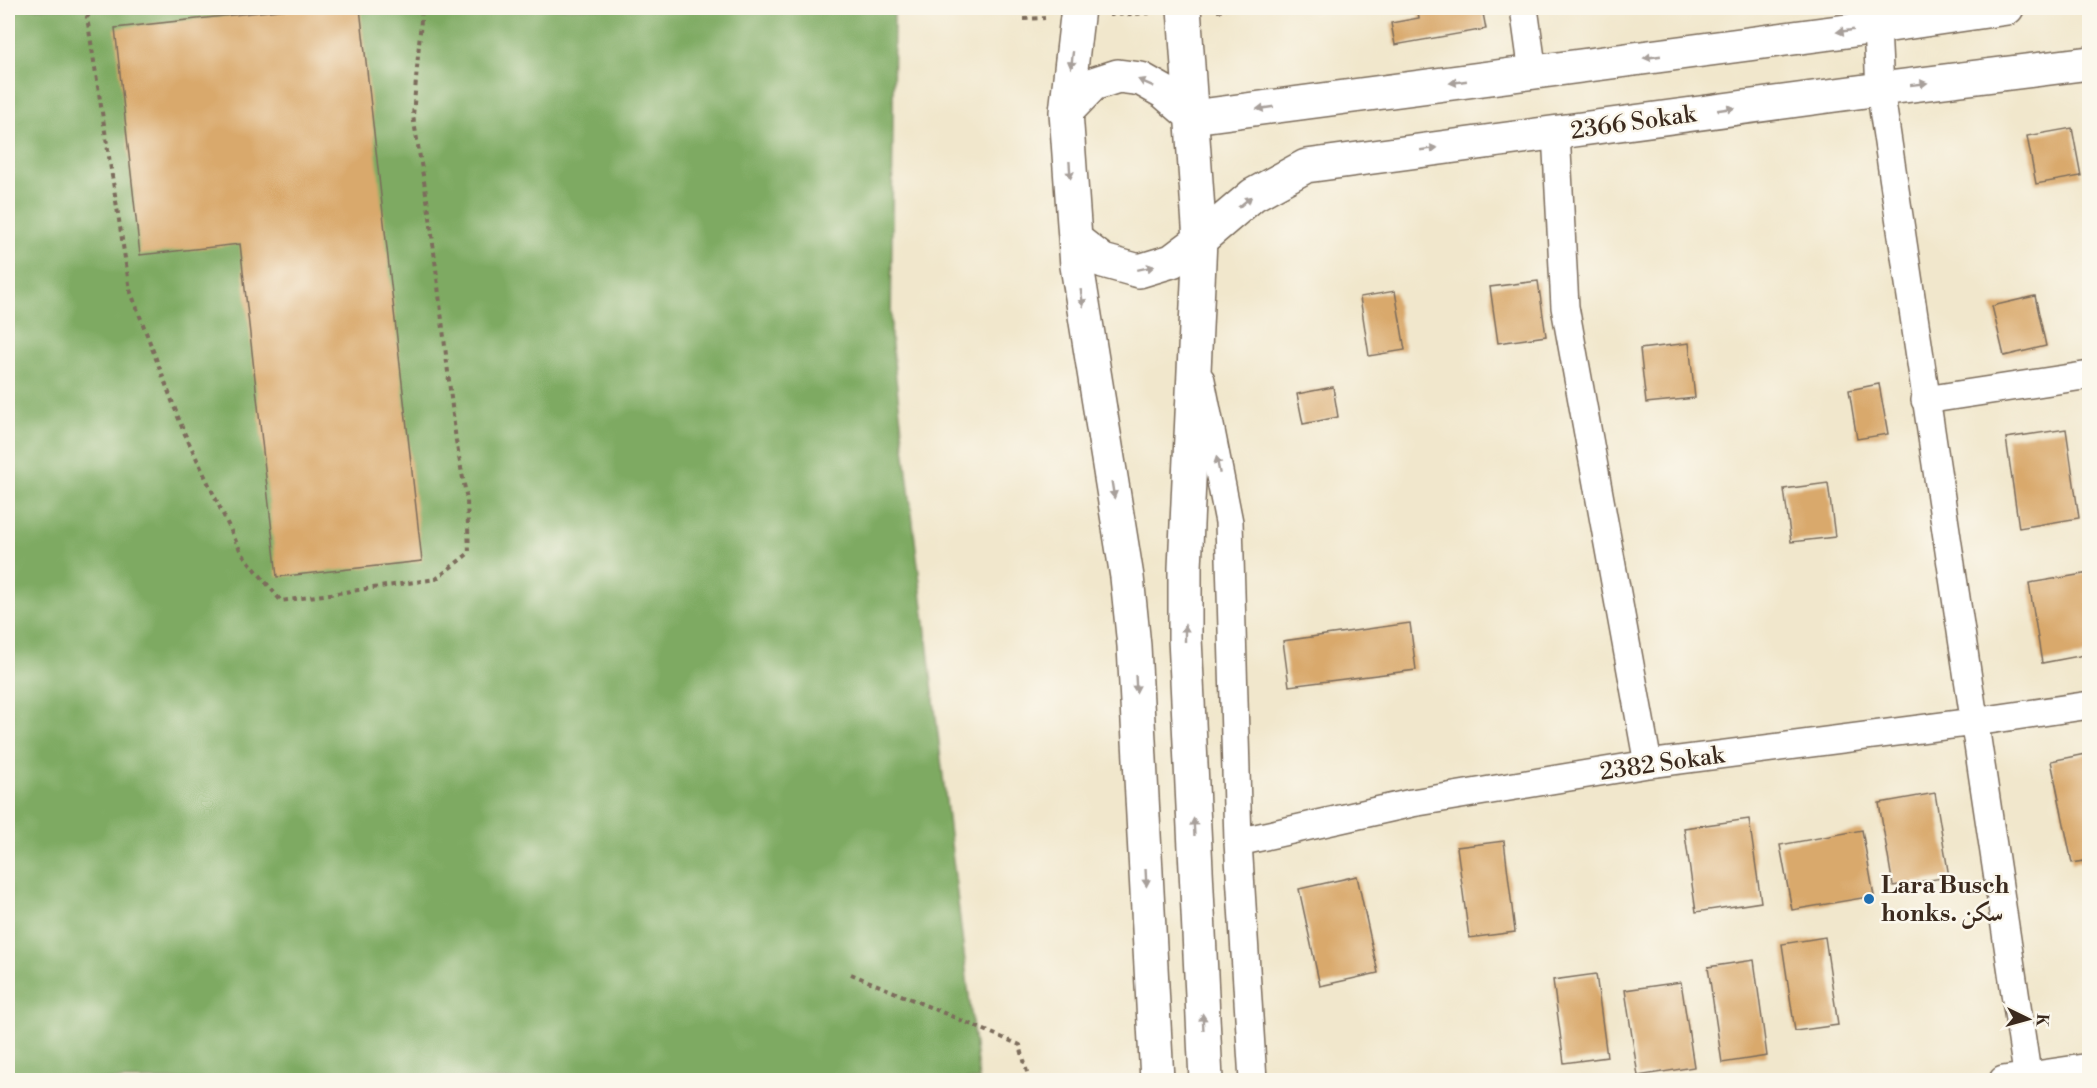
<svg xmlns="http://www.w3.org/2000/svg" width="2097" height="1088" font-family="'Libre Bodoni',Amiri,serif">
	<rect width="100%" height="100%" fill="#fbf7ec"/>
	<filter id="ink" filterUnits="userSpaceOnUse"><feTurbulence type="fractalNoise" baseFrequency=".0167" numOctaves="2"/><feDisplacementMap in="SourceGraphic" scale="12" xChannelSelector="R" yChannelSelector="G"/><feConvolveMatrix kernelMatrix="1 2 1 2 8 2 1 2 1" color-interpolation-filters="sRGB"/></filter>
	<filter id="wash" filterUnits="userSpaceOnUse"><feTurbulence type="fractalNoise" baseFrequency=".008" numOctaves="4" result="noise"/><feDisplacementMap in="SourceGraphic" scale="24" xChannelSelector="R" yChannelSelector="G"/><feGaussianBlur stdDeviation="1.35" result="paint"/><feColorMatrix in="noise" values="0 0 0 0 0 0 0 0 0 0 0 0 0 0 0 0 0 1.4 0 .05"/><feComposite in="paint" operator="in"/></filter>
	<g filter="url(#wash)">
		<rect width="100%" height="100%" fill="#f1e7cc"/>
		<path fill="#7eaa62" stroke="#5c6a40" stroke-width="1.5" d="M8 8H894L891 337 979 1080H8Z"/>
		<g id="blocks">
			<path fill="#d9a96c" d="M298 8H360L422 561 277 577 240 244 140 255 115 28Z
				M1417 8H1482L1486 29 1395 45 1391 23 1419 18Z
				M2072 128 2081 176 2036 184 2027 136Z
				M1538 281 1546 336 1498 343 1490 287Z
				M1395 291 1405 350 1369 356 1360 297Z
				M2035 296 2046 346 2004 356 1992 306Z
				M1689 343 1695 398 1646 403 1640 349Z
				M1879 384 1888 434 1857 439 1849 390Z
				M1333 387 1338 417 1303 424 1297 394Z
				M2066 429 2079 518 2019 528 2006 438Z
				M1828 483 1835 537 1791 542 1784 489Z
				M2090 573V654L2042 663 2029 583Z
				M1410 623 1416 670 1289 686 1283 641Z
				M2090 753V860L2072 863 2051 761Z
				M1935 793 1949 877 1893 886 1879 803Z
				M1749 819 1761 902 1696 912 1684 828Z
				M1862 830 1874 896 1792 910 1780 845Z
				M1504 841 1515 932 1469 938 1457 847Z
				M1357 876 1378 973 1320 986 1299 889Z
				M1825 937 1838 1025 1795 1031 1782 944Z
				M1754 960 1767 1056 1722 1063 1708 967Z
				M1596 974 1607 1057 1564 1063 1553 980Z
				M1681 982 1694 1067 1638 1076 1625 990Z"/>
		</g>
	</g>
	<g filter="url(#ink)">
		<use href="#blocks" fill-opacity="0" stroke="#7b6c5b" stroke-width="1.5"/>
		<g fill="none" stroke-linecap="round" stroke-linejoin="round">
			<defs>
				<path id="street" d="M1524 8 1533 73
					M1876 8 1880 89 2028 1080
					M1556 132 1565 307 1648 764
					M1201 380 1229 522 1238 842 1253 1080
					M1925 400 2090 375
					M1238 842 1412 803 1648 764 1974 722 2090 705
					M2003 1080 2090 1067"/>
				<path id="secondary" d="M1193 117 1877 27 2007 8
					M1200 240 1253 195 1306 166 1880 89 2090 63"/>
				<path id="primary" d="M1078 8 1066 112 1077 266 1127 577 1134 646 1157 1080
					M1184 8 1200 240 1185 568V638L1206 1080
					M1066 112 1093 84 1118 76 1141 79 1164 92 1193 117
					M1076 240 1103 261 1139 271 1172 261 1200 240"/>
			</defs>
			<use href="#street" stroke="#7b6c5b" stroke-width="30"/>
			<use href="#secondary" stroke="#7b6c5b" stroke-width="36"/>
			<use href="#primary" stroke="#7b6c5b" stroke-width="36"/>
			<path stroke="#7b6c5b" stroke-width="4" stroke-dasharray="4.5 4.5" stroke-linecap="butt" d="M95 8 87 17 130 290 183 430 241 552 281 601 436 579 469 553 467 500 456 441 430 217 413 116 422 8
				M1217 11 1226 10
				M1109 15 1153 13
				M1024 19 1045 18
				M851 974 1020 1045 1029 1080"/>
			<use href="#street" stroke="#fff" stroke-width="27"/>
			<use href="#secondary" stroke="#fff" stroke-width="33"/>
			<use href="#primary" stroke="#fff" stroke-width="33"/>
		</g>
		<defs><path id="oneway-solid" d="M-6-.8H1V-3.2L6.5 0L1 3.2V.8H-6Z" transform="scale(1.5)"/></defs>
		<g fill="#a79f9a">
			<use href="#oneway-solid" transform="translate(1845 31) rotate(172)"/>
			<use href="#oneway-solid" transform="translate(1652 57) rotate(172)"/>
			<use href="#oneway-solid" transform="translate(1072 60) rotate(97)"/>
			<use href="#oneway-solid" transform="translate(1458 82) rotate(172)"/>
			<use href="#oneway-solid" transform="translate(1146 83) rotate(-156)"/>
			<use href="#oneway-solid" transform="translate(1919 84) rotate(-7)"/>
			<use href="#oneway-solid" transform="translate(1265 108) rotate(172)"/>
			<use href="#oneway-solid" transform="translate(1726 109) rotate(-8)"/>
			<use href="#oneway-solid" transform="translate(1429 149) rotate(-8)"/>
			<use href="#oneway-solid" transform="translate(1070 170) rotate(86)"/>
			<use href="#oneway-solid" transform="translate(1245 202) rotate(-40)"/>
			<use href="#oneway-solid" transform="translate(1146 268) rotate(-12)"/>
			<use href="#oneway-solid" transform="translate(1082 298) rotate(81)"/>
			<use href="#oneway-solid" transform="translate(1218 465) rotate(-101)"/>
			<use href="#oneway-solid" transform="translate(1113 490) rotate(81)"/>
			<use href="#oneway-solid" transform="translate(1185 633) rotate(-90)"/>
			<use href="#oneway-solid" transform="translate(1136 684) rotate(87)"/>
			<use href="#oneway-solid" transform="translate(1194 827) rotate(-93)"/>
			<use href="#oneway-solid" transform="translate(1146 878) rotate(87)"/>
			<use href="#oneway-solid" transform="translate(1203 1022) rotate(-93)"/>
		</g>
	</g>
	<circle fill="#1f6fb2" stroke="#fbf7ec" stroke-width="2" cx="1869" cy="899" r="6"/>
	<g text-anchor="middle" stroke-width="5" stroke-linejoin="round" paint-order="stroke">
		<g font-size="24" fill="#3b2a1e" stroke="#fbf7ec">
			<text transform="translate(1633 122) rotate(-8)" y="8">2366 Sokak</text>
			<text transform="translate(1662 763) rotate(-8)" y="8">2382 Sokak</text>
		</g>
		<g font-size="24" font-weight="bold" fill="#3b2a1e" stroke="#fbf7ec" text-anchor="start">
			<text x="1881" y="893">Lara Busch<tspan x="1881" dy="28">honks. سكن</tspan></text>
		</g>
	</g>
	<rect width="2097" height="1088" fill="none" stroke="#fbf7ec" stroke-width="30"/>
	<g transform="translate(2028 1019) rotate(95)" stroke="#fbf7ec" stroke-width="4.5" paint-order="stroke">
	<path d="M0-4.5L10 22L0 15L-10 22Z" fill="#3b2a1e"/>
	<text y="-9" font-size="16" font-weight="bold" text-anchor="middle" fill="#3b2a1e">K</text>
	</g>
</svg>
